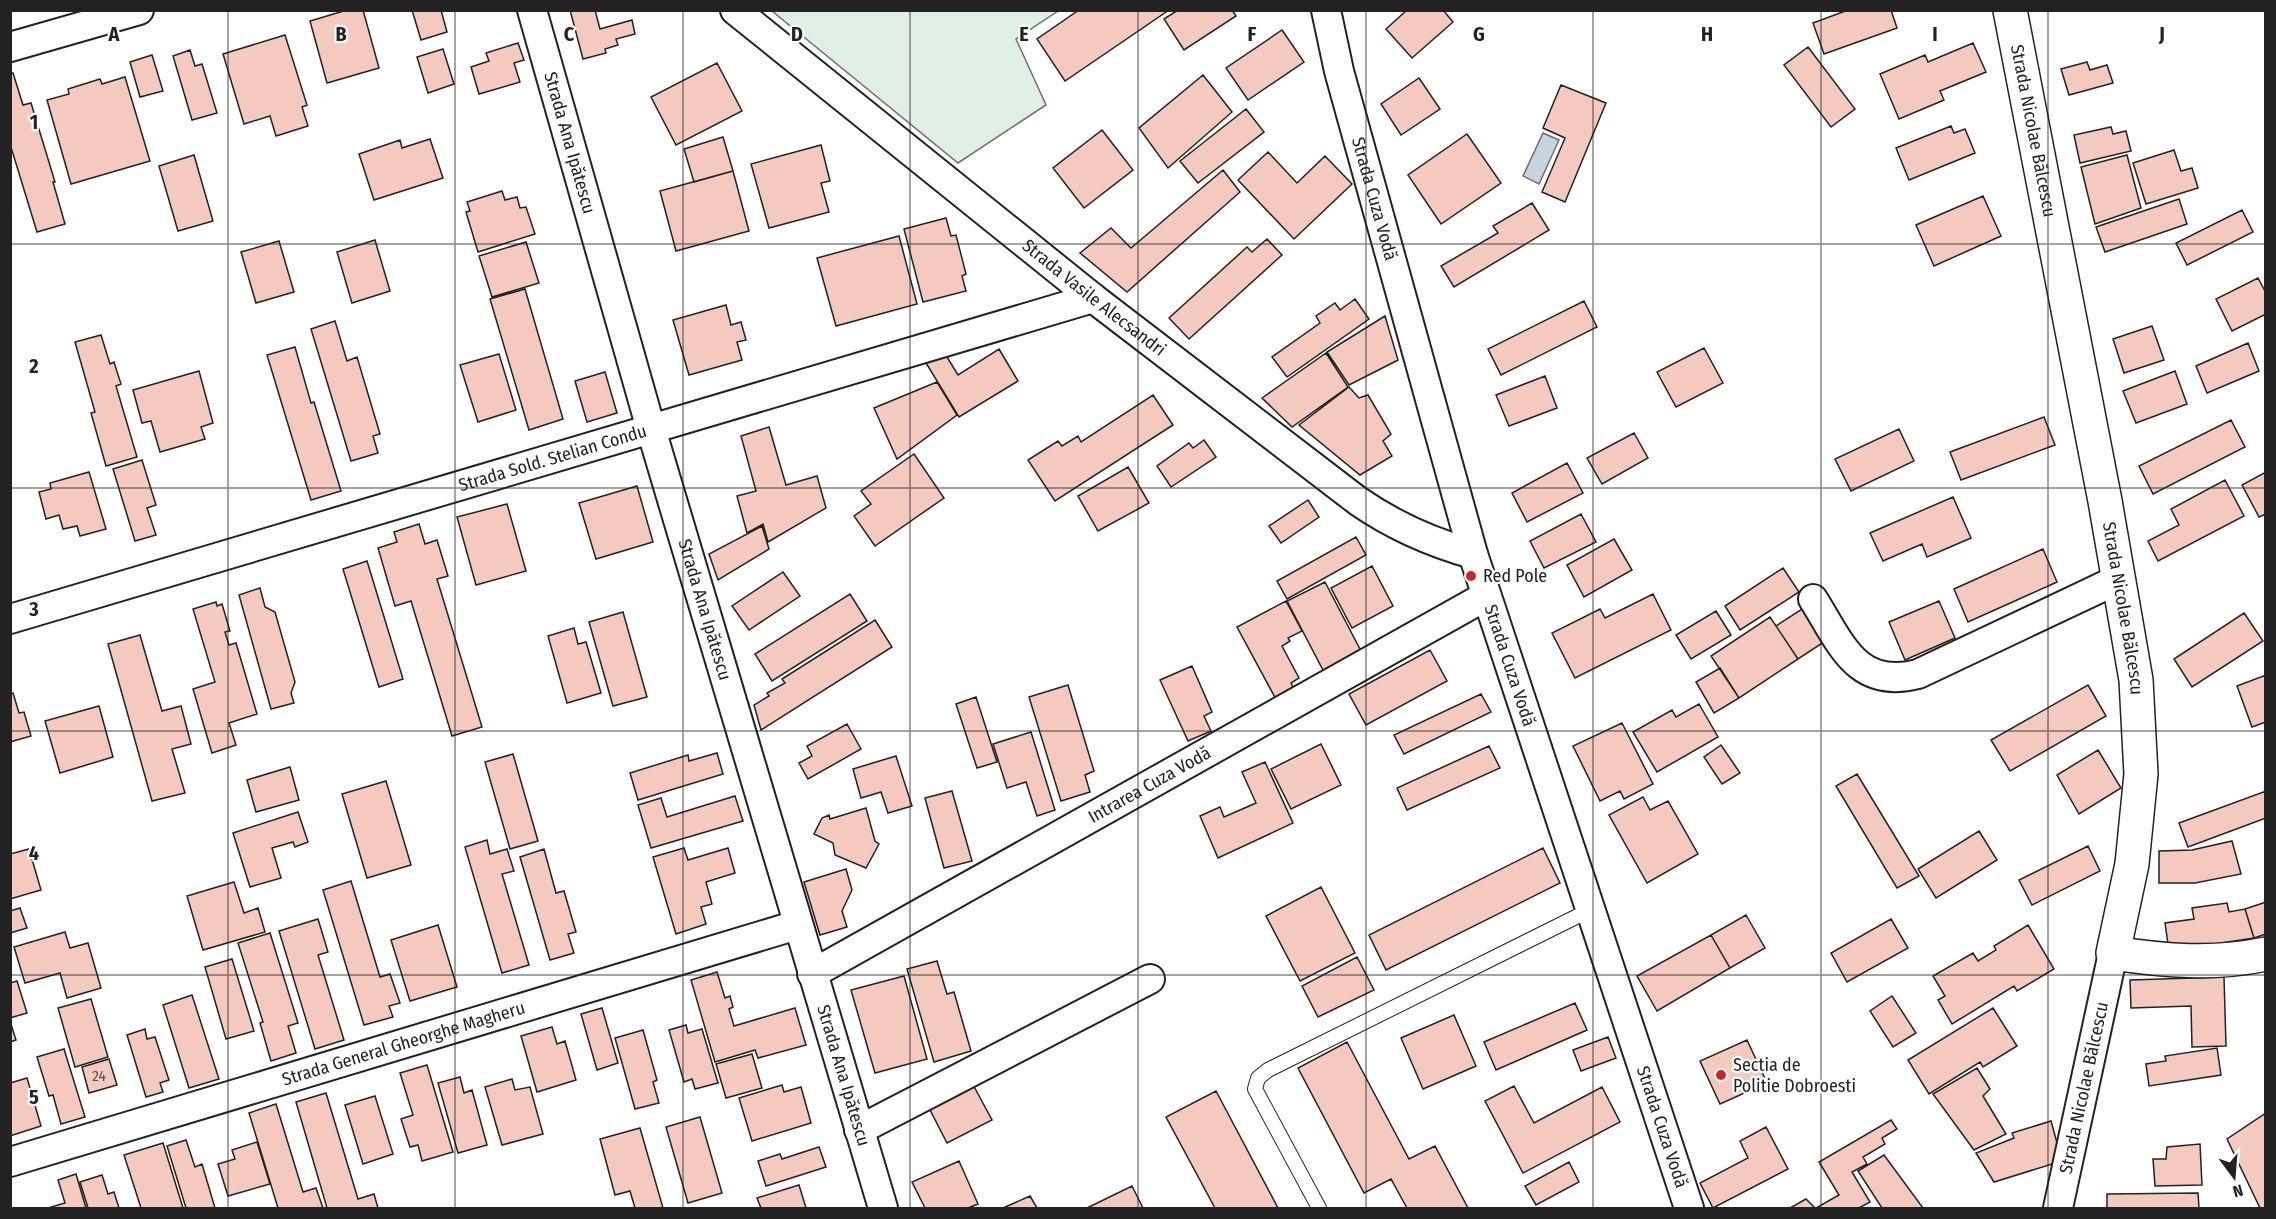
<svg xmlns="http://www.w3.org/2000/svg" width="2276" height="1219" font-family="'Fira Sans Condensed',sans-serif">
	<rect width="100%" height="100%" fill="#fff"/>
	<path fill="#e0efe3" stroke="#6f6f6f" stroke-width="1.5" d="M772 11H1058L1016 39 1046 105 958 163Z"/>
	<path fill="#c7d3dd" stroke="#6f6f6f" stroke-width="1.5" d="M1543 133 1559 140 1539 184 1523 176Z"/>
	<path fill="#f3c9c0" stroke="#222" stroke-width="1.5" d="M347 10H363L379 68 327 83 310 21Z
		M412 10H441L447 32 421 40Z
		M570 10H595L600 29 632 20 635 34 616 39 618 45 605 49 606 53 583 59Z
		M1079 10H1169L1065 81 1037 39Z
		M1178 10H1232L1236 16 1184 50 1164 19Z
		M1407 10H1443L1453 22 1412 58 1386 29Z
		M1848 10H1891L1897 28 1824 54 1813 23Z
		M1282 30 1304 62 1248 100 1226 68Z
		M285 35 307 105 302 107 308 126 276 136 270 116 244 124 223 54Z
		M518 43 524 60 514 63 520 82 479 94 471 67 489 61 486 53Z
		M1973 43 1986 72 1940 91 1944 100 1899 119 1880 74 1925 55 1928 62Z
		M1808 47 1855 109 1831 127 1784 65Z
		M443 49 454 84 428 93 417 57Z
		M190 50 195 66 202 64 217 113 192 120 173 56Z
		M152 55 163 91 140 97 130 62Z
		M2087 62 2090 70 2107 65 2113 83 2069 95 2061 69Z
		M717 63 742 111 676 145 651 97Z
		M13 73 23 105 31 103 55 182H53L65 224 37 232 10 144V74Z
		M1203 75 1232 112 1168 168 1139 128Z
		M125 77 150 161 71 184 47 100 69 94 68 89 100 79 102 84Z
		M1419 78 1440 109 1401 135 1381 104Z
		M1561 85 1606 103 1565 202 1542 192 1565 138 1543 128Z
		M1246 109 1264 132 1198 183 1180 161Z
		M1951 126 1954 133 1965 129 1975 153 1909 180 1896 148Z
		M2111 127 2113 134 2126 131 2131 151 2080 163 2074 135Z
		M1102 130 1133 170 1084 208 1053 168Z
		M1467 134 1501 183 1441 224 1408 175Z
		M723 137 733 171 694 182 684 149Z
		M430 139 443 178 374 200 359 154 400 140 402 148Z
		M821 145 830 181 821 183 829 212 769 228 751 164Z
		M2174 150 2181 171 2192 168 2198 188 2146 204 2133 163Z
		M1268 152 1297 183 1325 156 1352 184 1294 239 1238 180Z
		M194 155 213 221 178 231 159 166Z
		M2127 155 2141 208 2095 224 2081 167Z
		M1223 170 1240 192 1127 292 1080 253 1111 228 1131 248Z
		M733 171 749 231 676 251 660 191Z
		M502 191 505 200 517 197 520 208 526 207 535 234 478 252 466 212 470 211 467 202Z
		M1983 196 2001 236 1934 266 1916 225Z
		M2179 199 2187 224 2105 252 2096 227Z
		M1532 203 1549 230 1454 287 1441 266 1498 233 1493 226Z
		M2242 210 2253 232 2187 265 2176 243Z
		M946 218 951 236 956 235 966 274 962 276 966 291 923 302 904 229Z
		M899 236 917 304 836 326 817 258Z
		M1267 239 1282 255 1189 339 1169 318 1247 247 1252 252Z
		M375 240 390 291 352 303 337 252Z
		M279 241 294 292 256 303 241 252Z
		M526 242 539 283 492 297 479 256Z
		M2258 278 2266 293V314L2232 331 2216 299Z
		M525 289 563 419 529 430 490 299Z
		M1355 299 1369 319 1287 377 1272 357 1320 323 1316 316 1335 303 1340 310Z
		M1584 301 1597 327 1501 375 1488 349Z
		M726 305 731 325 741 322 746 340 737 342 742 360 689 375 673 320Z
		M1385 316 1398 360 1349 385 1327 352Z
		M335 321 347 361 357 357 380 434 373 436 378 453 351 461 311 329Z
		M2152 326 2164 360 2124 373 2113 339Z
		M101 335 110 364 114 362 121 384 116 386 137 457 106 466 91 413 95 412 75 342Z
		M2248 343 2259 371 2207 393 2196 366Z
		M295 347 311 403 314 402 341 491 311 500 267 355Z
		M1704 348 1723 383 1676 407 1657 372Z
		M999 349 1018 381 959 417 926 363 944 352 958 375Z
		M1326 353 1348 387 1292 427 1262 398Z
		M499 354 516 410 478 422 460 365Z
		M199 371 213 423 201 427 205 439 160 452 151 421 142 423 133 390Z
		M2175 371 2187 404 2136 423 2123 391Z
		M605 372 617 413 587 422 575 381Z
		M1545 376 1557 408 1509 426 1496 395Z
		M937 382 957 415 897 459 874 408Z
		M1349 387 1359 398 1368 395 1391 434 1383 441 1392 456 1360 475 1299 425Z
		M1153 395 1173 425 1055 501 1028 460 1058 441 1062 446 1078 436 1081 442Z
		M2044 417 2055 445 1961 480 1950 452Z
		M2231 420 2245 447 2153 494 2139 466Z
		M769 427 786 485 817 476 826 508 768 542 763 524 747 533 737 496 756 491 741 436Z
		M1899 429 1914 461 1851 491 1835 459Z
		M1634 433 1648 458 1602 484 1587 458Z
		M1204 440 1216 457 1171 487 1157 466 1189 443 1193 448Z
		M914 454 944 498 875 546 854 516 871 504 861 491Z
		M142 460 156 505 147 508 156 535 135 541 113 469Z
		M1567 463 1583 493 1527 522 1512 493Z
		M1128 467 1149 503 1098 531 1078 496Z
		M89 472 106 529 80 536 77 526 63 529 59 515 46 519 39 492 51 489 50 483Z
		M2266 472V514L2259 517 2242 485Z
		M2225 480 2244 516 2158 561 2148 541 2179 525 2171 509Z
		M637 486 653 542 596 559 579 503Z
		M1953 497 1971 538 1927 557 1922 544 1883 561 1870 533Z
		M1308 500 1319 517 1281 543 1269 526Z
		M507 504 526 571 476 585 457 517Z
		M1581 514 1596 542 1544 568 1530 541Z
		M419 524 425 544 437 540 448 576 437 579 482 727 452 736 411 601 395 606 378 548 397 542 394 532Z
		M762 526 769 549 718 580 709 554Z
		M1356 537 1366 555 1287 599 1277 581Z
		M1614 539 1632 570 1584 597 1567 565Z
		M2043 549 2057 582 1968 622 1954 589Z
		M367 561 403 679 379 687 343 569Z
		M1372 566 1393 606 1352 628 1331 588Z
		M1783 568 1799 592 1740 630 1725 606Z
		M783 572 800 596 749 630 732 606Z
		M1325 582 1362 653 1324 672 1287 601Z
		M260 588 265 607 275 612 295 682 291 693 294 703 271 709 239 595Z
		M850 594 867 621 772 681 755 654Z
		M1653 594 1671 630 1575 678 1552 633 1600 609 1605 618Z
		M1286 601 1302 631 1288 638 1290 641 1282 646 1299 678 1291 683 1296 693 1278 703 1237 627Z
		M1939 601 1955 638 1905 660 1889 622Z
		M216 602 217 606 222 604 230 631 225 632 229 645 236 643 257 714 229 723 236 745 212 753 193 689 215 682 193 609Z
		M1805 607 1827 640 1798 659 1776 626Z
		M1716 611 1731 635 1691 659 1676 635Z
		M623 612 647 697 613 706 589 622Z
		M2244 613 2263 641 2192 687 2174 659Z
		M1770 617 1798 659 1739 698 1711 656Z
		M875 620 892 647 761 730 754 705 769 696 767 693 785 683 782 679Z
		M574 628 578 644 586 642 601 693 567 703 548 636Z
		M140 635 162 711 181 706 191 744 172 749 185 793 152 801 108 644Z
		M1430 650 1447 681 1366 725 1349 694Z
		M1192 666 1212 712 1204 716 1211 731 1188 741 1160 680Z
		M1720 668 1739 698 1714 713 1696 682Z
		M2266 675V722L2252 727 2237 686Z
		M1068 685 1094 771 1085 775 1090 792 1061 801 1029 697Z
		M2088 685 2106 716 2010 771 1991 740Z
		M13 693 19 713 24 712 31 736 10 742V694Z
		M1481 694 1491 712 1404 754 1394 735Z
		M976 697 997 762 977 768 956 704Z
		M1699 704 1718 737 1657 772 1633 732 1672 710 1676 717Z
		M99 706 113 757 60 773 45 721Z
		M1622 723 1653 784 1624 799 1620 791 1600 801 1573 746Z
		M847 724 861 749 808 779 799 763 812 756 807 746Z
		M1031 732 1055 810 1037 816 1026 782 1007 788 993 744Z
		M1321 744 1341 785 1291 809 1271 769Z
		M1721 745 1740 773 1722 784 1704 757Z
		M1489 746 1500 768 1407 810 1397 788Z
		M2098 750 2121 788 2079 814 2057 775Z
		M717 753 723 774 638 800 630 773 688 755 689 761Z
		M513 754 538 841 510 849 485 762Z
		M896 756 912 806 888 813 881 792 861 798 853 769Z
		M1265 762 1293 823 1218 858 1200 816 1220 807 1224 817 1256 803 1242 772Z
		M290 767 299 800 256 812 247 780Z
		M1857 774 1919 876 1897 888 1836 786Z
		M386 781 411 865 367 878 342 794Z
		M952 791 972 861 944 868 925 798Z
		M2266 791V818L2188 847 2179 823Z
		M735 796 743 821 651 848 638 805 661 798 667 817Z
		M1643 797 1650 810 1668 801 1698 854 1647 883 1609 815Z
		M866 808 875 841 879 844 866 868 835 855 833 843 814 834 822 818 829 815 830 819Z
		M298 812 308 842 295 847 293 842 272 848 281 878 250 887 233 833Z
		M1979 831 1997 860 1936 898 1918 869Z
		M487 840 490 854 507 849 514 871 502 874 529 965 502 973 465 847Z
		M2232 841 2241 874 2195 883H2159V851L2192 850Z
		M2088 846 2100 871 2032 905 2019 880Z
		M684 848 688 860 728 848 735 873 706 882 712 904 701 907 706 924 676 934 653 857Z
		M1543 848 1560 883 1386 970 1369 935Z
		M29 849 41 890 10 899V854Z
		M544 849 556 893 564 891 576 932 568 934 574 953 550 960 520 857Z
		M846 869 852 890 842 911 847 927 820 935 804 882Z
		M351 881 380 977 390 974 400 1003 389 1006 393 1017 364 1025 323 890Z
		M234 882 244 913 258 908 265 932 203 950 187 896Z
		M1321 887 1355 953 1300 981 1266 916Z
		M2266 902V934L2254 938 2245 909Z
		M2227 903 2229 912 2245 909 2254 938 2169 951 2165 923 2194 919 2192 908Z
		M20 908 27 928 10 933V911Z
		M1746 915 1765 948 1730 968 1711 935Z
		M318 919 328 952 318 955 344 1040 315 1049 279 931Z
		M1891 919 1908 948 1847 982 1831 953Z
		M438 925 457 987 410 1001 391 940Z
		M2028 925 2054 969 2017 991 2014 986 1952 1024 1938 1000 1945 996 1933 976 1973 953 1978 961 1996 950 1994 946Z
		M65 932 70 948 88 943 101 988 67 998 60 973 25 983 14 947Z
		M270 933 298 1023 288 1026 296 1053 271 1061 260 1023 263 1022 238 943Z
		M1711 935 1730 968 1657 1011 1637 976Z
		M1357 957 1374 990 1318 1017 1302 986Z
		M232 959 254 1031 226 1039 205 967Z
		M937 961 947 994 954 992 971 1051 934 1062 907 969Z
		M717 972 725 998 730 996 733 1007 729 1009 734 1026 795 1008 806 1045 758 1058 755 1050 715 1062 691 980Z
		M904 976 927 1059 875 1073 851 990Z
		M2224 977 2226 1046 2192 1047 2191 1006 2131 1008 2130 980Z
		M17 981 27 1013 10 1018V983Z
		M192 995 219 1079 189 1088 163 1005Z
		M1892 996 1916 1033 1893 1047 1870 1011Z
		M91 999 108 1057 75 1067 58 1008Z
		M1575 1003 1587 1030 1496 1070 1484 1042Z
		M602 1008 618 1063 597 1070 581 1014Z
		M1993 1008 2017 1046 1983 1067 1980 1062 1929 1094 1908 1060Z
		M1454 1015 1476 1066 1423 1089 1401 1038Z
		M10 1021 16 1040 10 1042Z
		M686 1025 688 1033 702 1029 718 1083 695 1089 692 1079 684 1082 669 1030Z
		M552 1027 557 1044 565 1041 576 1080 537 1092 521 1036Z
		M145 1029 147 1039 155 1037 169 1080 160 1083 163 1092 146 1097 127 1035Z
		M643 1030 657 1080 653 1082 659 1103 635 1109 615 1038Z
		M1608 1037 1616 1058 1581 1071 1573 1050Z
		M1747 1040 1767 1083 1720 1104 1700 1061Z
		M1347 1042 1409 1159 1435 1146 1468 1208H1407L1391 1179 1364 1193 1298 1068Z
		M2217 1048 2221 1075 2149 1086 2146 1064 2166 1061 2165 1056Z
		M64 1049 85 1117 61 1124 53 1095 49 1096 37 1057Z
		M752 1054 762 1088 726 1098 716 1064Z
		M109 1059 117 1085 89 1093 82 1067Z
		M427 1065 453 1152 422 1161 418 1145 410 1147 401 1119 413 1115 400 1073Z
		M1977 1068 1990 1089 1983 1096 2006 1134 1974 1150 1933 1094Z
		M460 1077 464 1093 472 1090 487 1145 458 1153 438 1083Z
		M27 1078 41 1126 10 1136V1083Z
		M512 1079 515 1090 530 1087 543 1134 502 1145 485 1087Z
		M970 1079 992 1120 947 1143 926 1102Z
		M782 1085 784 1092 801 1087 811 1123 752 1141 739 1098Z
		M1514 1086 1534 1123 1602 1087 1620 1122 1523 1173 1485 1101Z
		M1216 1091 1278 1208H1215L1166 1117Z
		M326 1093 358 1199 374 1194 378 1208H327L296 1102Z
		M375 1096 393 1154 363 1164 345 1105Z
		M276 1104 303 1192 316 1188 323 1208H278L249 1113Z
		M2266 1113V1208H2260L2227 1139Z
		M700 1117 722 1193 688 1203 666 1127Z
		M1891 1120 1897 1129 1882 1138 1885 1144 1863 1157 1867 1164 1852 1172 1870 1202 1859 1208H1816L1839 1195 1819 1162Z
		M2051 1121 2062 1161 1994 1182 1976 1153 2014 1138 2012 1133Z
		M1766 1127 1788 1169 1713 1208 1700 1183 1748 1158 1740 1141Z
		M640 1128 663 1208H635L630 1191 615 1195 600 1139Z
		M186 1140 195 1167 202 1164 215 1208H186L167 1146Z
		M257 1142 270 1184 228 1196 218 1164 235 1159 232 1150Z
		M163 1143 183 1208H141L124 1155Z
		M2200 1144 2202 1185 2155 1186 2153 1159H2166L2167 1147Z
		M819 1147 826 1167 766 1186 758 1161 780 1154 782 1159Z
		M1884 1155 1923 1208H1882L1858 1171Z
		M959 1161 978 1204 968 1208H925L912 1182Z
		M1569 1162 1579 1182 1536 1205 1525 1186Z
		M76 1174 86 1208H48L65 1203 58 1180Z
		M102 1175 108 1194 114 1192 119 1208H88L80 1182Z
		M799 1185 806 1208H761L757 1198Z
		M1132 1186 1143 1208H1087Z
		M2198 1193 2199 1208H2107V1194Z
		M1030 1196 1037 1208H1003Z
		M1806 1199 1815 1208H1790Z"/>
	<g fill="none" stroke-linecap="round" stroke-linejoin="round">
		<defs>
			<path id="service" d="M1319 1208 1255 1089 1258 1078 1268 1070 1590 910"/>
			<g id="minor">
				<path id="s1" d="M532 10 651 429 883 1208"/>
				<path id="s2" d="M735 10 1093 298 1358 501C1394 526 1430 542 1473 554"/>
				<path id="s3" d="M1326 10 1339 71 1473 554 1689 1208"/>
				<path d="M10 47 139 10"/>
				<path d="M1813 599C1841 643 1856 690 1918 674L2119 579"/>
				<path id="s4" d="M10 619 1093 298"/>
				<path id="s5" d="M812 974 1486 596"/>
				<path d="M859 1130 1150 979"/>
				<path id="s6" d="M10 1162 797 925"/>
				<path id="s7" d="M2058 1208 2113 953"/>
			</g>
			<g id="tertiary">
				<path id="s8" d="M2010 10 2105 501 2136 680 2141 774 2132 864 2113 953C2165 961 2214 965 2266 954"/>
			</g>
		</defs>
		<use href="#service" stroke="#222" stroke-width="16"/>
		<use href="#minor" stroke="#222" stroke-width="32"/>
		<use href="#tertiary" stroke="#222" stroke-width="36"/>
		<use href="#service" stroke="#fff" stroke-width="14"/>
		<use href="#minor" stroke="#fff" stroke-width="28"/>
		<use href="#tertiary" stroke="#fff" stroke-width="33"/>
	</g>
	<path fill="none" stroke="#222" stroke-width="1.5" stroke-opacity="0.55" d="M228 10V1208M455 10V1208M683 10V1208M910 10V1208M1138 10V1208M1366 10V1208M1593 10V1208M1821 10V1208M2048 10V1208M10 244H2266M10 488H2266M10 731H2266M10 975H2266"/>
	<g fill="#c62828" stroke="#fff" stroke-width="2">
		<circle cx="1471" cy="576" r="6"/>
		<circle cx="1721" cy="1075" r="6"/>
	</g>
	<g text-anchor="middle" stroke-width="4.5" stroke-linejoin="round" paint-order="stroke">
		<g font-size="15" fill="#564c4a">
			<text x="99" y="1081">24</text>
		</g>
		<g font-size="18" fill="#222" stroke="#fff">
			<text dy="6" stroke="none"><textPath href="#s8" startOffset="123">Strada Nicolae Bălcescu</textPath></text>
			<text dy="6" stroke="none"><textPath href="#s1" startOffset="138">Strada Ana Ipătescu</textPath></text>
			<text dy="6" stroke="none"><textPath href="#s3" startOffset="195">Strada Cuza Vodă</textPath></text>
			<text dy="6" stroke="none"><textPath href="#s2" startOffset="460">Strada Vasile Alecsandri</textPath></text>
			<text dy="6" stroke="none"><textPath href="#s4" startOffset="566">Strada Sold. Stelian Condu</textPath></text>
			<text dy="6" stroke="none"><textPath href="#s8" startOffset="609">Strada Nicolae Bălcescu</textPath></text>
			<text dy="6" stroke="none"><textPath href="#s1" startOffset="624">Strada Ana Ipătescu</textPath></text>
			<text dy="6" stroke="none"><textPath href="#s3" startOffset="681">Strada Cuza Vodă</textPath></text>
			<text dy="6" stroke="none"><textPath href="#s5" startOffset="387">Intrarea Cuza Vodă</textPath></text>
			<text dy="6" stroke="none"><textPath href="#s6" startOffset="411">Strada General Gheorghe Magheru</textPath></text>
			<text dy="6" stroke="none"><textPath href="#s1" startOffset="1110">Strada Ana Ipătescu</textPath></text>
			<text dy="6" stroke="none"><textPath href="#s7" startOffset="123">Strada Nicolae Bălcescu</textPath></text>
			<text dy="6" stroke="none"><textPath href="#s3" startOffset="1167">Strada Cuza Vodă</textPath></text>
		</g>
		<g font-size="18" fill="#222" stroke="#fff" text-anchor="start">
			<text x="1483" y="582">Red Pole</text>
			<text x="1733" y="1071">Sectia de<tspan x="1733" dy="21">Politie Dobroesti</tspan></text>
		</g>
	</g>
	<g font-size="20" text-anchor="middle" font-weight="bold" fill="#222" stroke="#fff" stroke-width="4.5" stroke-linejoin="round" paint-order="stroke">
		<text x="114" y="41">A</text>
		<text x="341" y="41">B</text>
		<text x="569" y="41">C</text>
		<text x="797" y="41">D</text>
		<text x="1024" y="41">E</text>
		<text x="1252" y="41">F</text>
		<text x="1479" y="41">G</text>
		<text x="1707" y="41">H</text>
		<text x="1935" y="41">I</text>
		<text x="2162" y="41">J</text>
		<text x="34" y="129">1</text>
		<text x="34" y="373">2</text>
		<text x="34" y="616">3</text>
		<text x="34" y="860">4</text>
		<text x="34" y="1104">5</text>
	</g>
	<rect width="2276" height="1219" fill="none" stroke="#222222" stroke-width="24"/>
	<g transform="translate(2234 1177) rotate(164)" stroke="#ffffff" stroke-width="4.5" paint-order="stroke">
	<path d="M0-4.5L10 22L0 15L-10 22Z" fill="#222222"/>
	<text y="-9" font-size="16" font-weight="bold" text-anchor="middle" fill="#222222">N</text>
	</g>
</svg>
